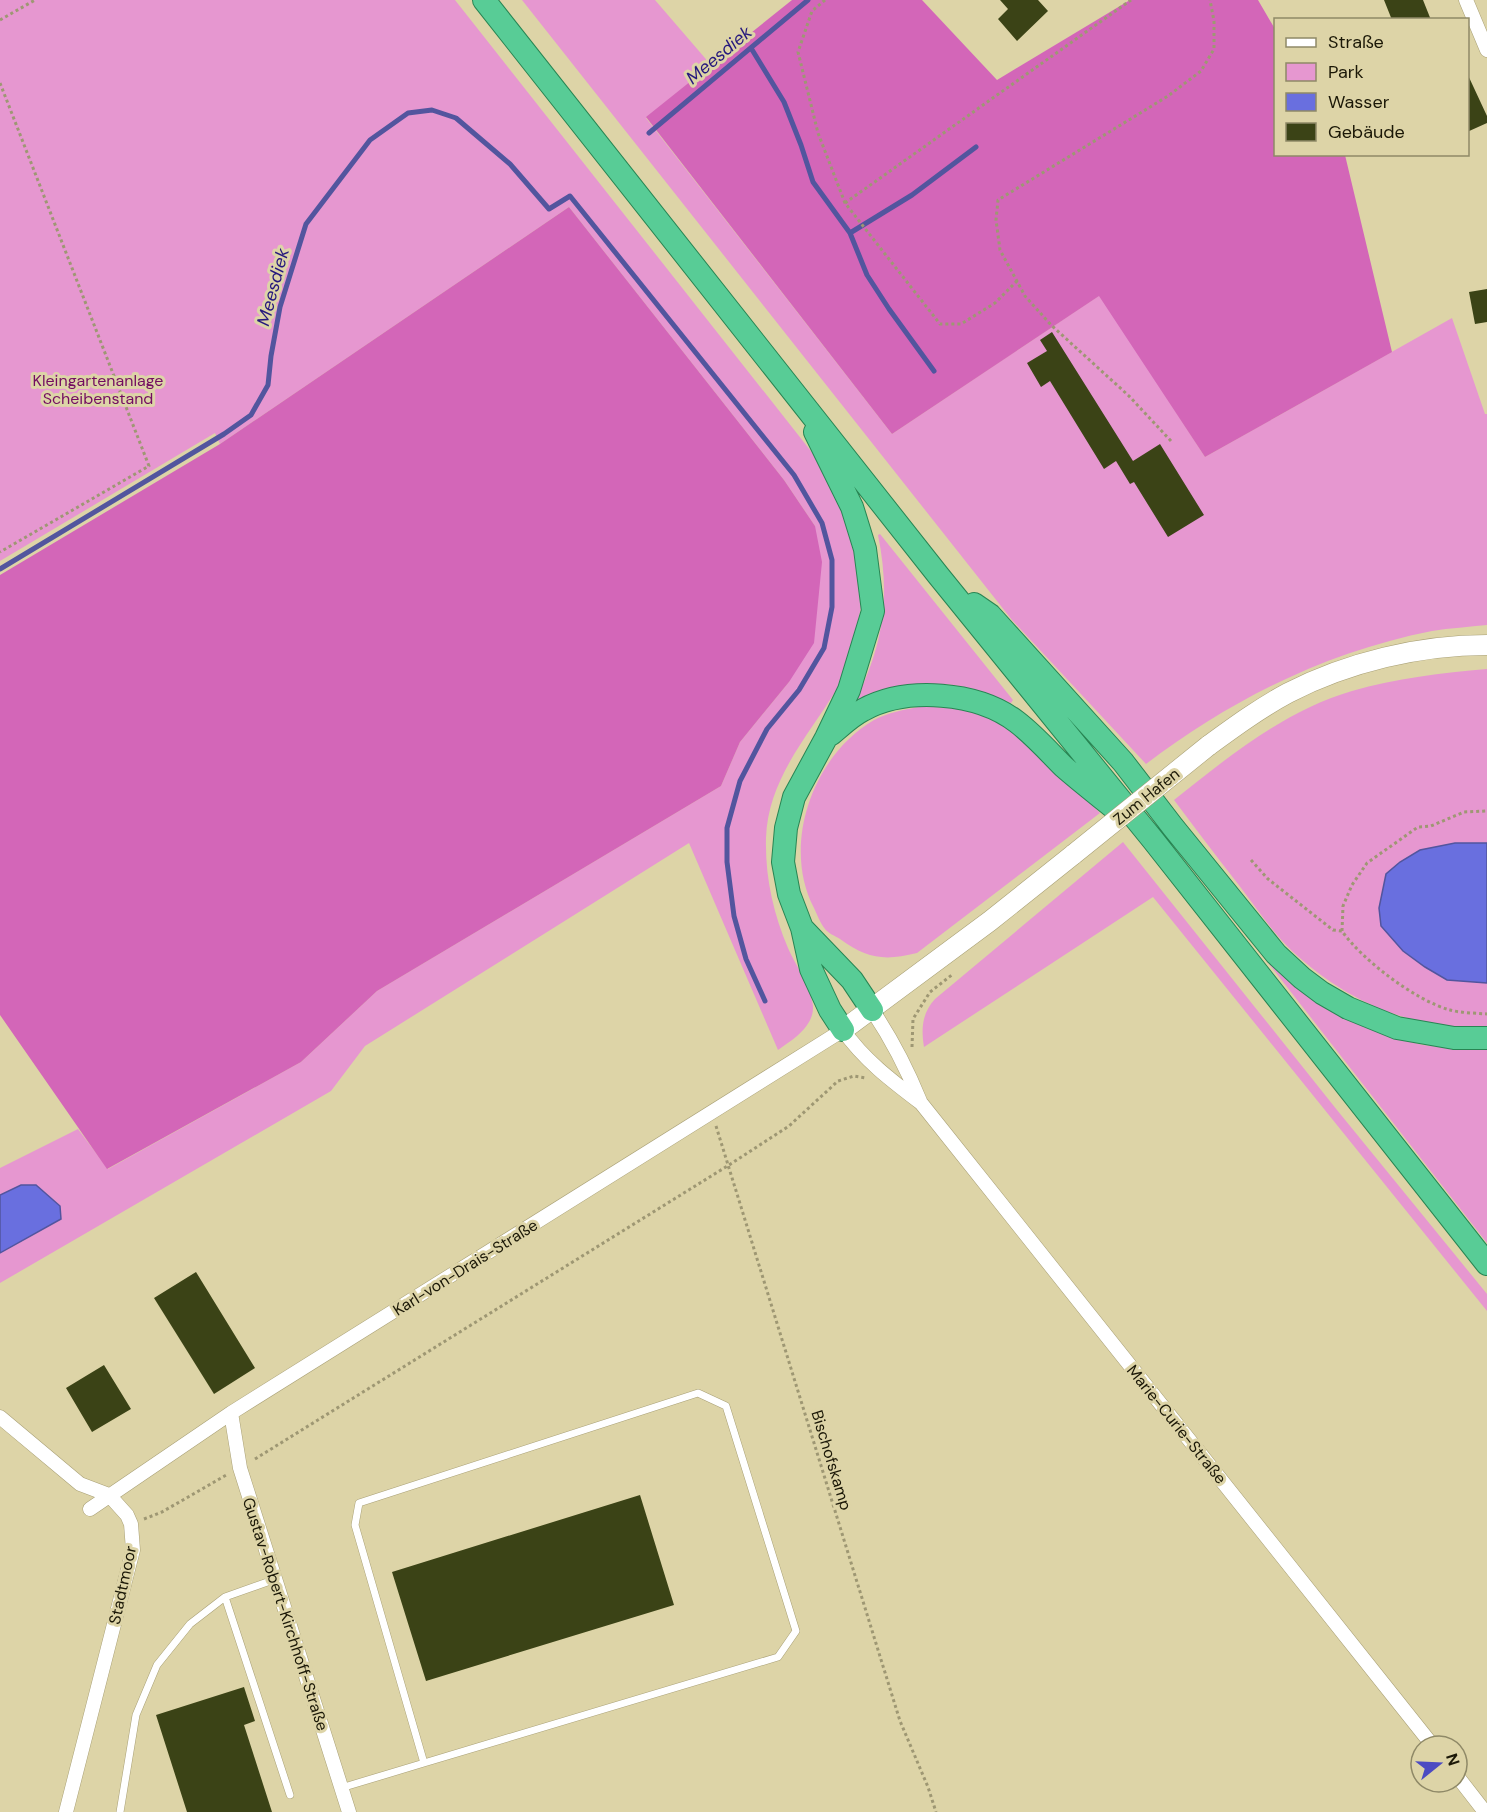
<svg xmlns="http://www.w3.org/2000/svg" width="1487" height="1812" font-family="'DM Sans',sans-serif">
	<rect width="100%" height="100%" fill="#ddd4a7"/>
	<path fill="#e697d0" d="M0 0H455L799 436C807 446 816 457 823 468 846 506 865 562 861 606 859 621 854 636 850 650 846 663 844 678 837 689 808 736 768 779 766 838 765 876 773 913 788 948 796 966 811 987 813 1006 814 1027 792 1040 778 1050L689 843 365 1046 331 1091 0 1283V1168L78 1129 108 1169 301 1062 377 991 721 786 740 742 789 682 815 526 784 480 569 207 220 444 215 433 0 561Z
		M522 0H655L711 65 646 118 892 434 1100 295 1205 457 1452 318 1485 414H1487V625C1469 627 1450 628 1432 631 1326 652 1232 699 1146 764L1012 620Z
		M880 534 1013 700 1011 703C993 696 974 688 953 685 920 680 884 697 853 705 883 648 891 598 878 535Z
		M1487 669V843H1455L1420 850 1400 862 1386 874 1379 908 1403 951 1425 967 1447 980 1487 983V1028C1464 1030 1442 1026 1419 1021 1371 1010 1329 985 1292 951 1272 932 1255 906 1238 884 1216 856 1195 828 1174 800 1228 757 1284 711 1352 691 1396 678 1442 673 1487 669Z
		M918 707C938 707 958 707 978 713 1020 725 1070 781 1100 813L917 953C885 961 867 959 840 939 835 936 828 933 825 929 820 923 817 914 814 908 781 845 813 755 874 720 887 713 903 710 918 707Z
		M1123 842 1337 1110 1487 1294V1311L1153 897 924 1047C921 1029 922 1013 935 999Z
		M1251 941 1394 1038 1423 1045 1460 1049H1487V1243Z"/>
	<path fill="#d366b8" d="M792 0H922L997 80 1130 0H1258L1275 29 1276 154 1345 155 1392 352 1205 457 1099 296 892 434 646 117Z
		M569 207 784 480 815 526 822 562 814 643 789 682 740 742 721 786 377 991 301 1062 107 1169 0 1015V575L220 444Z"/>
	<path fill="#696fdf" stroke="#52559e" stroke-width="1.5" d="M1455 843H1487V983L1447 980 1425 967 1403 951 1381 926 1379 908 1386 874 1400 862 1420 850Z
		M21 1185H36L60 1206 61 1219 0 1253V1195Z"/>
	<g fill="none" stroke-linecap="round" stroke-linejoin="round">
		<path stroke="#52559e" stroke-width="5" d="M751 48 784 102 801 145 813 182 850 233 912 195 976 147
			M649 133 808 0
			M850 233 867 275 889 309 934 371
			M0 569 224 434 251 415 268 385 271 356 280 307 306 224 370 140 408 113 432 110 456 118 510 164 549 209 570 196 794 475 822 523 832 560V607L824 648 799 690 767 729 740 781 727 828V862L734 916 746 959 765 1001"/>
	</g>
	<path fill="#3b4316" d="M1000 0H1038L1048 11 1017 41 998 19 1008 9Z
		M1384 0H1423L1431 20H1392Z
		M1467 73 1487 116V123L1467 132Z
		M1487 289V322L1475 324 1469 292Z
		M1052 332 1133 461 1160 444 1204 515 1168 537 1134 482 1130 484 1116 461 1104 469 1050 381 1041 387 1027 363 1047 351 1040 340Z
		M196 1272 255 1368 214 1394 154 1298Z
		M104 1365 131 1409 92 1432 66 1388Z
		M640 1495 674 1605 426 1681 392 1572Z
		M244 1687 255 1721 244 1725 272 1812H187L156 1715Z"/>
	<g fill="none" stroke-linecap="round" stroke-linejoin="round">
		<defs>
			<path id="service" d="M225 1597 290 1795
				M341 1788 424 1763 355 1525 359 1503 698 1393 726 1406 796 1631 778 1657 424 1763
				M120 1812 136 1715 157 1665 190 1624 225 1597 276 1579"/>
			<path id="minor" d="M1466 0 1487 50
				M872 1010C891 1038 907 1069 920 1101
				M231 1413 240 1468 349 1812
				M0 1417 80 1484 109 1495 127 1515 131 1524 133 1550 66 1812
				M90 1509 231 1413 843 1030C864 1060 892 1081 921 1103L1433 1746
				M1457 1776 1485 1812"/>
			<path id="secondary" d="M1208 746C1234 727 1260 708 1288 693 1348 662 1420 645 1487 645
				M843 1030 990 921 1074 854"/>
			<path id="trunk" d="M484 0 938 575 1153 840 1487 1264
				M815 432 852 507 865 549 873 611 849 690 826 738 794 797 786 828 783 862 789 894 802 928 811 969 830 1010 843 1030
				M974 604 990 615 1123 762 1173 827 1276 954 1302 978 1322 993 1348 1008 1397 1028 1454 1038H1487
				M830 735C840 727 851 716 863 710 907 686 978 692 1017 722 1034 735 1049 752 1064 767 1080 781 1098 795 1114 808
				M803 929 852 980 872 1010"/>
		</defs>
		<use href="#service" stroke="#a9a076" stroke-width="8"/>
		<use href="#minor" stroke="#a9a076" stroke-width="15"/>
		<use href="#secondary" stroke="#a9a076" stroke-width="21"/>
		<use href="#trunk" stroke="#288553" stroke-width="24"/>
		<path stroke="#9e9773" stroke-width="3" stroke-dasharray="3 3" stroke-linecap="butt" d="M825 0 812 11 798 52 818 133 845 203 940 324H961L995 303 1017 281
			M0 20 35 0
			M0 83 149 466 0 552
			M845 203 1131 0
			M1171 441 1129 396 1051 325 1025 296 1000 250 996 220 998 200 1168 96 1201 71 1214 49V21L1210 0
			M1251 860 1268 879 1333 930 1342 931C1361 959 1416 1001 1450 1010 1461 1013 1475 1013 1487 1014
			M1342 931 1343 906 1352 885 1367 863 1418 827 1431 826 1464 812 1487 811
			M912 1047 913 1019 930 992 953 974
			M716 1126 900 1721 928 1787 936 1812
			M255 1459 729 1165 789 1126 838 1081 854 1076 866 1078
			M144 1519 162 1512 228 1474
			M1457 1756 1462 1762"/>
		<use href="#service" stroke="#fff" stroke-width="7"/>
		<use href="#minor" stroke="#fff" stroke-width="14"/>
		<use href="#secondary" stroke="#fff" stroke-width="20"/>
		<use href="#trunk" stroke="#58cc96" stroke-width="22"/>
		<defs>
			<path id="secondary-bridge" d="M1074 854 1208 746"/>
		</defs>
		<use href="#secondary-bridge" stroke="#a9a076" stroke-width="21" stroke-linecap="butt"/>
		<use href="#secondary-bridge" stroke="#fff" stroke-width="20"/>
	</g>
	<g text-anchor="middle" stroke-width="6" stroke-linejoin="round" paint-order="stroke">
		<g font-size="16" fill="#730c60" stroke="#ddd4a7">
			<text x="98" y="386">Kleingartenanlage<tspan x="98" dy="18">Scheibenstand</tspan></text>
		</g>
		<g font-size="16" fill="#1b1807" stroke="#ddd4a7">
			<text transform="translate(1146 796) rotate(-39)" y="6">Zum Hafen</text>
			<text transform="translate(465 1267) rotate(-32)" y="6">Karl-von-Drais-Straße</text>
			<text transform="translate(1177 1424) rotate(51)" y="6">Marie-Curie-Straße</text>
			<text transform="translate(832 1460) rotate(73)" y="6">Bischofskamp</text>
			<text transform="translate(122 1585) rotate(-78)" y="6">Stadtmoor</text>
			<text transform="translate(286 1614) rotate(72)" y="6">Gustav-Robert-Kirchhoff-Straße</text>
		</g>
		<g font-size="18" font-style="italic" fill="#25187d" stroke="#ddd4a7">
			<text transform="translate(719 55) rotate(-40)" y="6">Meesdiek</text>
			<text transform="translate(273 287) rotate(-75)" y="6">Meesdiek</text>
		</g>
	</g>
	<rect x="1274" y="18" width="195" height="138" fill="#ddd4a7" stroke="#8f8967" stroke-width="1.5"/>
	<rect x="1286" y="38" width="30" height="9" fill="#ffffff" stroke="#8f8967" stroke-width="1.5"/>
	<text x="1328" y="48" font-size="18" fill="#1b1807">Straße</text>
	<rect x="1286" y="63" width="30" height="18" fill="#e697d0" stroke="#8f8967" stroke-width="1.5"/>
	<text x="1328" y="78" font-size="18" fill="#1b1807">Park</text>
	<rect x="1286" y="93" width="30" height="18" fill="#696fdf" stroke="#8f8967" stroke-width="1.5"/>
	<text x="1328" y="108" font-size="18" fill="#1b1807">Wasser</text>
	<rect x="1286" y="123" width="30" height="18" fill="#3b4316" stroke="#8f8967" stroke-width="1.5"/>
	<text x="1328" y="138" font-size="18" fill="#1b1807">Gebäude</text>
	<g transform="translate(1439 1764) rotate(72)"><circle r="28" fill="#ddd4a7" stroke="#8f8967" stroke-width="1.5"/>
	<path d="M0-4.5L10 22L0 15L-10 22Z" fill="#4c4bc2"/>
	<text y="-9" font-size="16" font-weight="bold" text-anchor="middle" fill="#1b1807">N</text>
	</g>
</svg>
